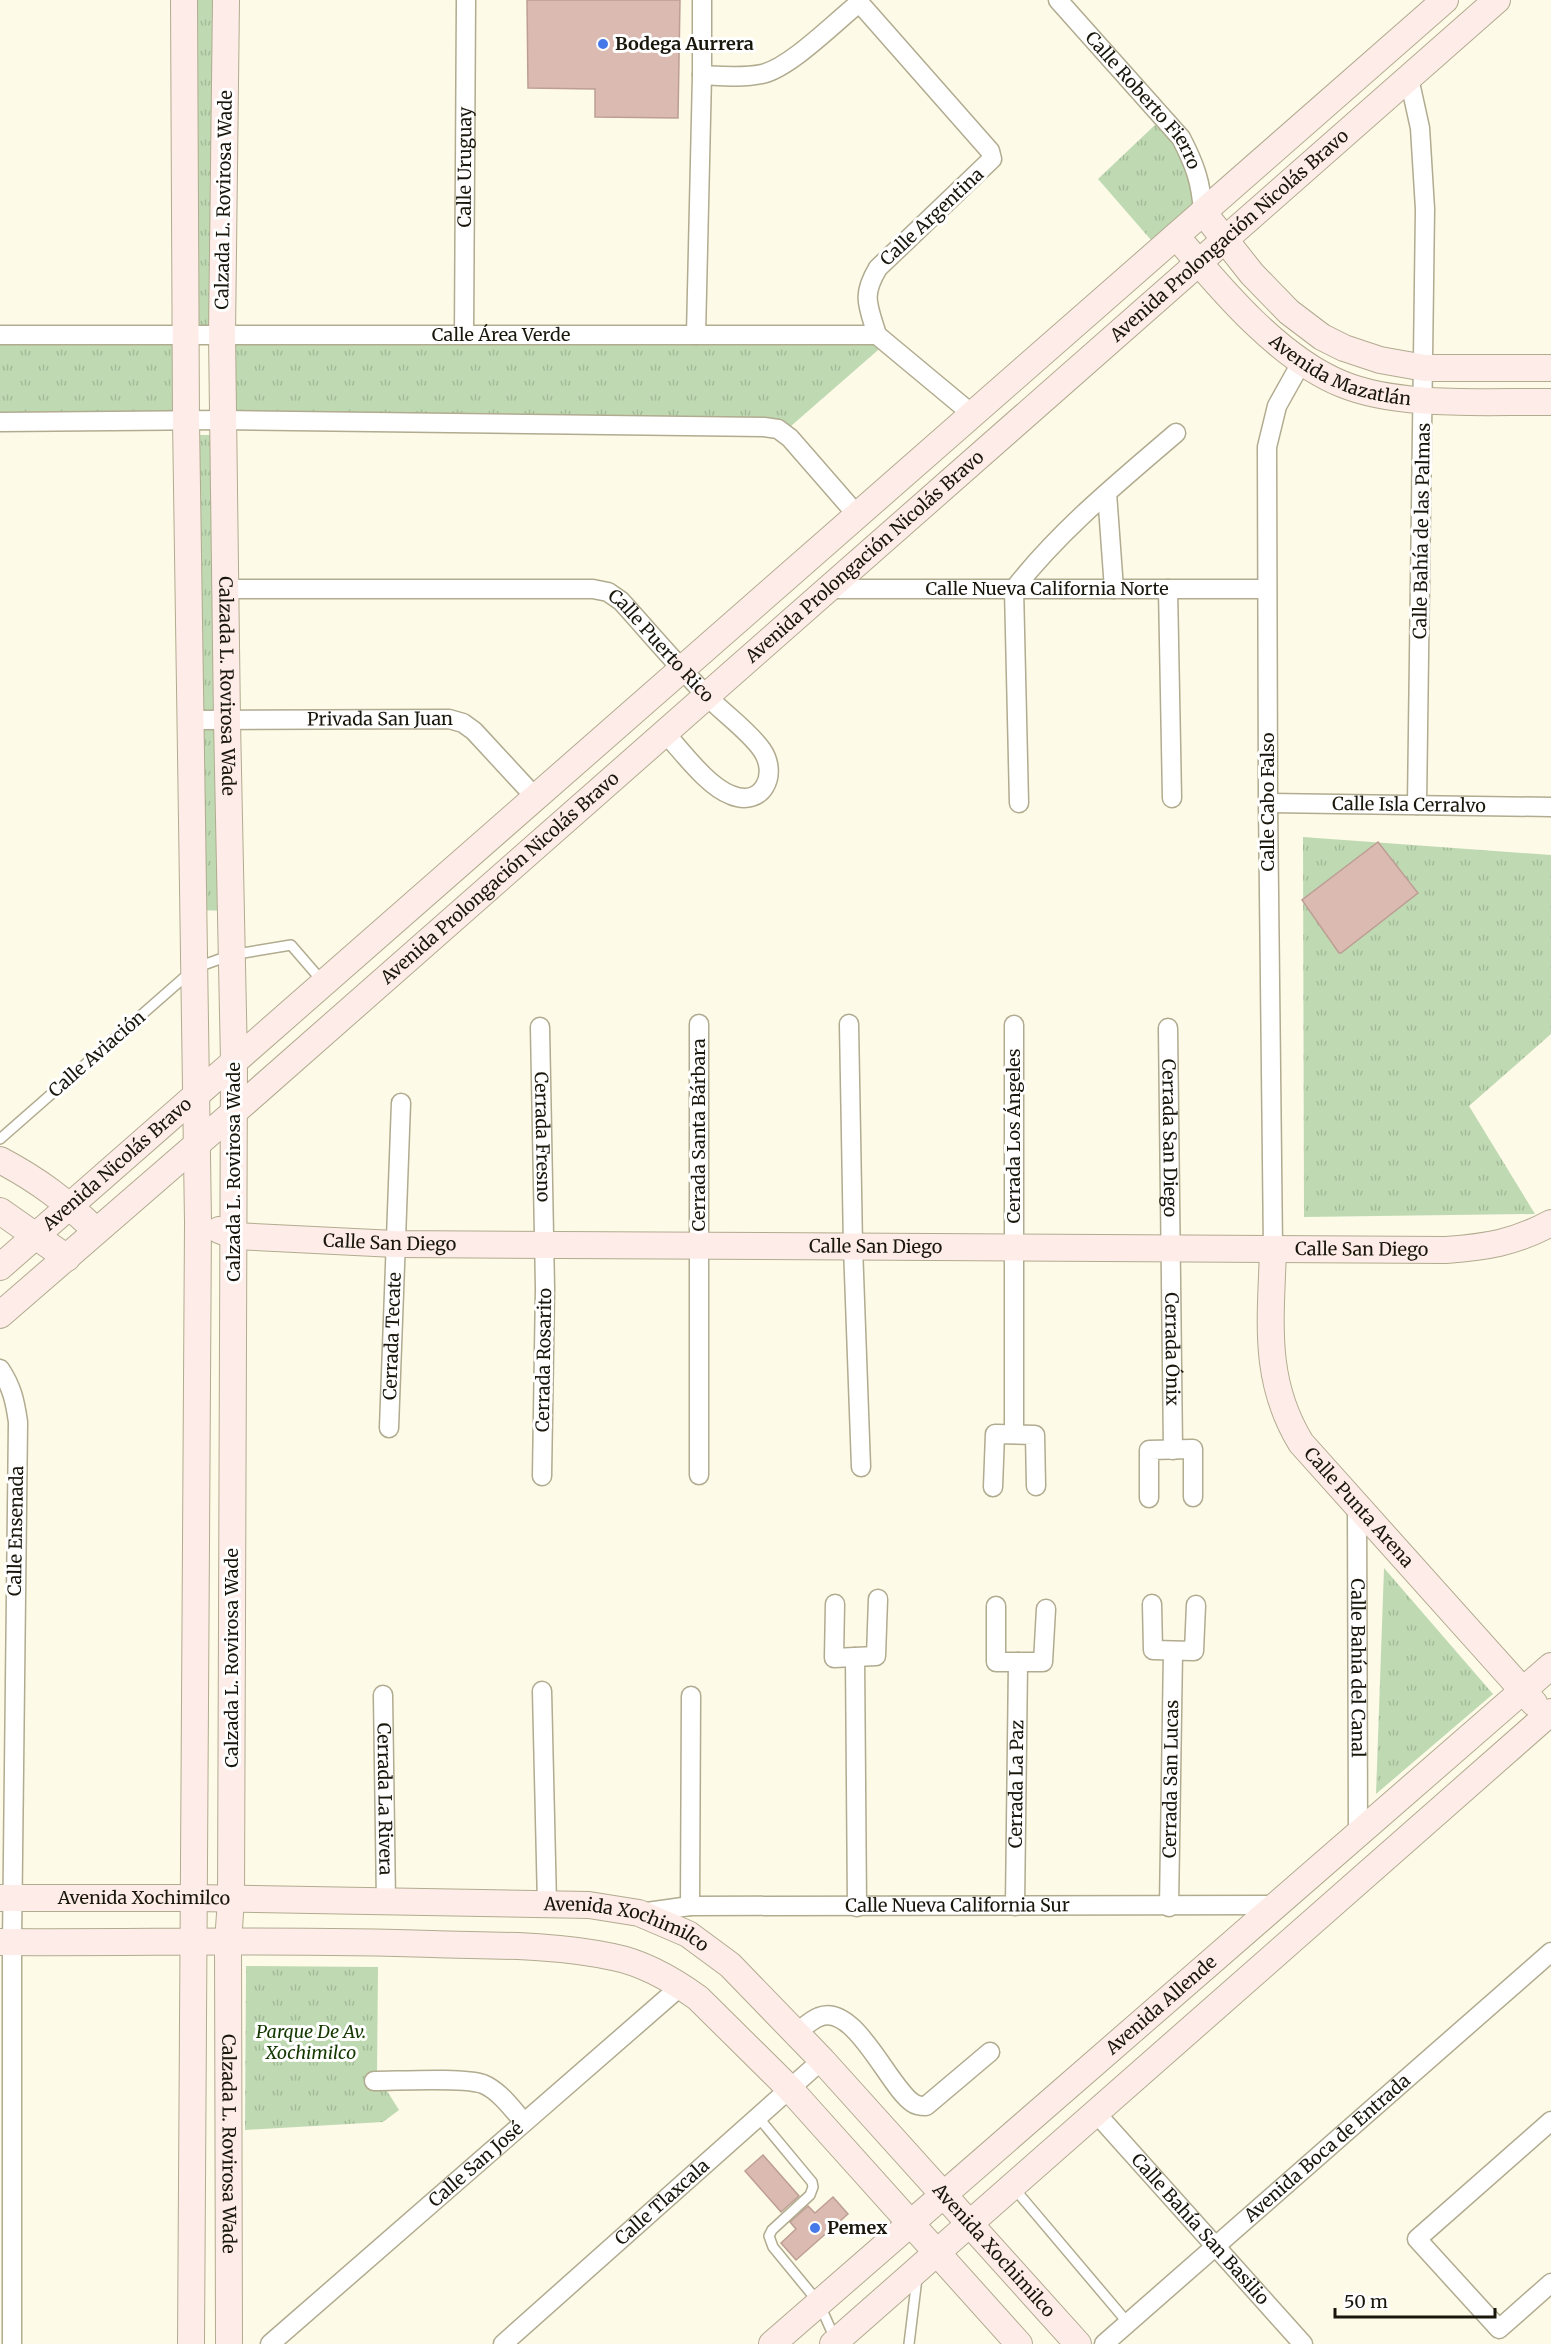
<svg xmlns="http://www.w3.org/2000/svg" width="1551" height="2344" font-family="Merriweather,serif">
	<defs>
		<pattern id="park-tufts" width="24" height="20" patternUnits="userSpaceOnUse" patternTransform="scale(1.5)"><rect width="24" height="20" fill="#bfdab3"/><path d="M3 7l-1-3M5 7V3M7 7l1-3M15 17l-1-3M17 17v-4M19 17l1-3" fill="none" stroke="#a4ba99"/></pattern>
	</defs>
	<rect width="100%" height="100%" fill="#fefae8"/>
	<path fill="url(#park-tufts)" d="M187 0H224L220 332H189Z
		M1157 123 1181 154 1200 198 1151 240 1098 179Z
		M0 335 184 336V419L0 420Z
		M222 335H877L885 344 783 433 224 420Z
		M187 435H222L226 720 192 719Z
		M192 721H226L229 911 195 910Z
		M1303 837 1551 855V1034L1469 1106 1535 1214 1304 1217Z
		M1384 1568 1493 1694 1376 1794Z
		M246 1966 378 1967 377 2075 399 2110 383 2122 245 2130Z"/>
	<path fill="#dbbbb1" stroke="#bd9e94" stroke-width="1.5" d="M527 0H680L678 118 595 117V89L528 88Z
		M1378 842 1418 893 1341 953H1339L1302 900Z
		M763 2155 799 2196 781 2212 745 2171Z
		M833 2197 848 2214 796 2260 781 2243 796 2229 790 2222 808 2206 815 2213Z"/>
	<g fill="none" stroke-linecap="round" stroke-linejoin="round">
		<defs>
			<path id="lane" d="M0 1139 195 968 231 955 291 945 323 982
				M758 2117 812 2182 813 2187 810 2195 772 2230 769 2236 773 2247 819 2303 835 2339
				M1013 2187 1128 2323
				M909 2344 917 2278"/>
			<g id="street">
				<path d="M857 0 990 151 992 159 878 268C861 296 868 305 877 335"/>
				<path id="s1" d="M1058 0 1181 138C1195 165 1201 182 1203 212"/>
				<path d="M702 75C722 76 743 78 762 74 790 68 835 22 859 3"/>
				<path d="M1409 78 1420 128 1425 209 1417 805"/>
				<path id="s2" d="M0 335H877L972 414"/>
				<path id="s3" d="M464 335 466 0"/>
				<path d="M696 335 702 75V0"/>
				<path d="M0 422 223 420 764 427 778 429 790 438 857 515"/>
				<path d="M1107 493 1114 589"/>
				<path id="s4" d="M225 589H593L608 592 621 601C649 632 677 665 707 696 723 713 749 731 762 750 779 775 762 808 731 795 707 786 682 751 665 733"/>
				<path id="s5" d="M828 589H1267"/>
				<path d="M1168 589 1172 798"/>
				<path id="s6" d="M191 720 449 719 463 723 474 731 535 797"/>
				<path d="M1019 803 1014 589C1060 530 1119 482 1176 433"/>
				<path id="s7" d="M1268 803 1551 807"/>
				<path d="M699 1024V1475"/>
				<path d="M849 1024 853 1246 861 1467"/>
				<path id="s8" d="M540 1027 545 1288 542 1476"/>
				<path id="s9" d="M1168 1028 1173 1450"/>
				<path d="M1273 1249 1268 803 1267 447 1277 406 1301 363"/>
				<path d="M0 1369C12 1387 15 1401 18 1422L12 1942V2344"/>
				<path id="s10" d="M389 1428 401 1103"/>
				<path d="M1014 1434V1025"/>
				<path d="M993 1487 995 1434 1035 1435 1036 1486"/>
				<path d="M1149 1498V1450L1193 1449V1497"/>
				<path id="s11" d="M1357 1504 1358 1832"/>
				<path d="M835 1604 834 1658 876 1656 878 1599"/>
				<path d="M1152 1604 1153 1650 1194 1651 1196 1605"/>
				<path d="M996 1606V1662H1043L1046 1609"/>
				<path d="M855 1657 857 1907"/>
				<path d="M542 1691 547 1904"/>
				<path id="s12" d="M383 1695 386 1902"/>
				<path d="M690 1906 691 1696"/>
				<path id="s13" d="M1015 1906 1018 1662"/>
				<path id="s14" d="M1169 1907 1173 1651"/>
				<path id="s15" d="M640 1913 690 1906 1276 1905"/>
				<path d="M796 2033C803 2028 811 2020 819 2017 855 2002 889 2088 913 2103 917 2106 922 2106 926 2106L990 2052"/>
				<path d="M374 2081C398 2081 464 2077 483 2084 500 2091 512 2109 524 2122"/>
				<path id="s16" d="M1096 2113 1303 2344"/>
				<path d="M1551 2121 1417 2239 1499 2329 1551 2283"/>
				<path id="s17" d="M270 2344 681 1986"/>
				<path id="s18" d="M503 2344 822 2060"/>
				<path id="s19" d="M1104 2344 1551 1952"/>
			</g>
			<g id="secondary">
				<path d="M184 0 186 421 198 1222 191 2344"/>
				<path id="s20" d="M226 0 222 335 227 721 234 1062 231 1899 228 1943 229 2344"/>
				<path d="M1203 212 1252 274 1289 312 1322 337 1344 348 1380 360 1425 368H1551"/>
				<path id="s21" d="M1176 236C1220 288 1278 358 1342 384 1400 408 1488 401 1551 402"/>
				<path d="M0 1160C38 1180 66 1201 96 1231"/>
				<path d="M0 1211 67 1258"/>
				<path id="s22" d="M219 1230 234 1236 395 1244 1446 1250C1486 1247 1514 1243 1551 1223"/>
				<path id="s23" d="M1273 1249C1271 1320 1262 1379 1301 1443L1534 1703"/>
				<path id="s24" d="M0 1267 1445 0"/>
				<path id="s25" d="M0 1315 233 1113 1497 0"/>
				<path id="s26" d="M0 1898H193L589 1905 639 1913 688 1934 730 1965 822 2060 1078 2344"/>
				<path d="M0 1942C144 1943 288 1939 432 1944 492 1946 554 1944 613 1957 644 1963 673 1980 698 1998L790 2089 1019 2344"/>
				<path id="s27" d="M772 2344 1551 1666"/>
				<path d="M833 2344 1551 1712"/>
			</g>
		</defs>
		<use href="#lane" stroke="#b1ab8f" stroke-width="12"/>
		<use href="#street" stroke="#b1ab8f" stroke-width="21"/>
		<use href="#secondary" stroke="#b1ab8f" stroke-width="28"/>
		<use href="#lane" stroke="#fff" stroke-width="9"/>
		<use href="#street" stroke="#fff" stroke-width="18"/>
		<use href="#secondary" stroke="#feece8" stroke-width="26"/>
	</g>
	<g fill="#4578e9" stroke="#fff" stroke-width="2">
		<circle cx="603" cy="44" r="6"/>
		<circle cx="815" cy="2228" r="6"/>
	</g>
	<g text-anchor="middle" stroke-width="6" stroke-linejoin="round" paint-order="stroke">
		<g font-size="18" font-weight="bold" fill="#19160c" stroke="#fff" text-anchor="start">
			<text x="615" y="50">Bodega Aurrera</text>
			<text x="827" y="2234">Pemex</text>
		</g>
		<g font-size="18" fill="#19160c" stroke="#fff">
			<text dy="6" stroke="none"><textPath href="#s1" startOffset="132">Calle Roberto Fierro</textPath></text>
			<text dy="6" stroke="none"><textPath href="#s3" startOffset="168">Calle Uruguay</textPath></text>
			<text transform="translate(224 200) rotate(-89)" y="6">Calzada L. Rovirosa Wade</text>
			<text transform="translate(932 217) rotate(-43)" y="6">Calle Argentina</text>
			<text dy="6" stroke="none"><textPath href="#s25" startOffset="1636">Avenida Prolongación Nicolás Bravo</textPath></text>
			<text dy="6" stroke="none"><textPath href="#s2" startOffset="501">Calle Área Verde</textPath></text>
			<text dy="6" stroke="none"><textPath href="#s21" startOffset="218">Avenida Mazatlán</textPath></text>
			<text transform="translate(1422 531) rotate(-89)" y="6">Calle Bahía de las Palmas</text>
			<text dy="6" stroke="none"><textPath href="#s25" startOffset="1150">Avenida Prolongación Nicolás Bravo</textPath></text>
			<text dy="6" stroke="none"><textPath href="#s5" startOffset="219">Calle Nueva California Norte</textPath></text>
			<text dy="6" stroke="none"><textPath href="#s4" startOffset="459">Calle Puerto Rico</textPath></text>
			<text dy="6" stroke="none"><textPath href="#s20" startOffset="686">Calzada L. Rovirosa Wade</textPath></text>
			<text dy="6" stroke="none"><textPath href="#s6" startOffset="189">Privada San Juan</textPath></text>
			<text transform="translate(1268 802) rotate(-90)" y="6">Calle Cabo Falso</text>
			<text dy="6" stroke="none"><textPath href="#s7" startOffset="141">Calle Isla Cerralvo</textPath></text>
			<text dy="6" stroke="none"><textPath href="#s25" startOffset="664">Avenida Prolongación Nicolás Bravo</textPath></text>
			<text transform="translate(97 1054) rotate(-41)" y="6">Calle Aviación</text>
			<text transform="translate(699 1135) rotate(-90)" y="6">Cerrada Santa Bárbara</text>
			<text dy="6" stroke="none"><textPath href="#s8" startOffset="110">Cerrada Fresno</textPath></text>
			<text transform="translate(1014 1136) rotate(-90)" y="6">Cerrada Los Ángeles</text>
			<text dy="6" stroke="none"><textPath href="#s9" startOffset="110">Cerrada San Diego</textPath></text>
			<text dy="6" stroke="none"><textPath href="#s24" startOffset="156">Avenida Nicolás Bravo</textPath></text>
			<text transform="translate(234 1172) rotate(-90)" y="6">Calzada L. Rovirosa Wade</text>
			<text dy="6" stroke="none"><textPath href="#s22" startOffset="172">Calle San Diego</textPath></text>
			<text dy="6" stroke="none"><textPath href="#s22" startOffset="658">Calle San Diego</textPath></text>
			<text dy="6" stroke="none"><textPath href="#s22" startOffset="1144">Calle San Diego</textPath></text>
			<text dy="6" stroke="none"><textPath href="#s10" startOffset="92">Cerrada Tecate</textPath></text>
			<text dy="6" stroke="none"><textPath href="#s9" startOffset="321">Cerrada Ónix</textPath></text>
			<text transform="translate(544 1360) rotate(-89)" y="6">Cerrada Rosarito</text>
			<text dy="6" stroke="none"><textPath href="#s23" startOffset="286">Calle Punta Arena</textPath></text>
			<text transform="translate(16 1531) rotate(-89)" y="6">Calle Ensenada</text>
			<text transform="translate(232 1658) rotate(-90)" y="6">Calzada L. Rovirosa Wade</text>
			<text dy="6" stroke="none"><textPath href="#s11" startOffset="164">Calle Bahía del Canal</textPath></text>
			<text dy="6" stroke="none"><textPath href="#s14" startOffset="128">Cerrada San Lucas</textPath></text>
			<text dy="6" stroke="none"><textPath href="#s13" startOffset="122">Cerrada La Paz</textPath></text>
			<text dy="6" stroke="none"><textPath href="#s12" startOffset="104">Cerrada La Rivera</textPath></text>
			<text dy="6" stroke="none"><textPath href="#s26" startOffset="144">Avenida Xochimilco</textPath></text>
			<text dy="6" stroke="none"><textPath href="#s15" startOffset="318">Calle Nueva California Sur</textPath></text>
			<text dy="6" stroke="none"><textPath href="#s26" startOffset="630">Avenida Xochimilco</textPath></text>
			<text dy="6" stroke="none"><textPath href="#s27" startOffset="516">Avenida Allende</textPath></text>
			<text dy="6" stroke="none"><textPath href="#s20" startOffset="2144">Calzada L. Rovirosa Wade</textPath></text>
			<text dy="6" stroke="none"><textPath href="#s19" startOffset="297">Avenida Boca de Entrada</textPath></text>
			<text dy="6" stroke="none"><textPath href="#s17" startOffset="273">Calle San José</textPath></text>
			<text dy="6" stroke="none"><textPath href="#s18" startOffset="213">Calle Tlaxcala</textPath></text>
			<text dy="6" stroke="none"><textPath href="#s16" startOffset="156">Calle Bahía San Basilio</textPath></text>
			<text dy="6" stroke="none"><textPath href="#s26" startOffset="1134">Avenida Xochimilco</textPath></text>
		</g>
		<g font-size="18" font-style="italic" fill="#143800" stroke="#fff">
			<text x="311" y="2038">Parque De Av.<tspan x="311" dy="21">Xochimilco</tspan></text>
		</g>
	</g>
	<path d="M1335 2308v9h160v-9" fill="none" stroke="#19160c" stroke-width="3"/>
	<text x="1344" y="2308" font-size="18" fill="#19160c" stroke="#ffffff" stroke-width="4.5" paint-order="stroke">50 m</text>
</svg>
